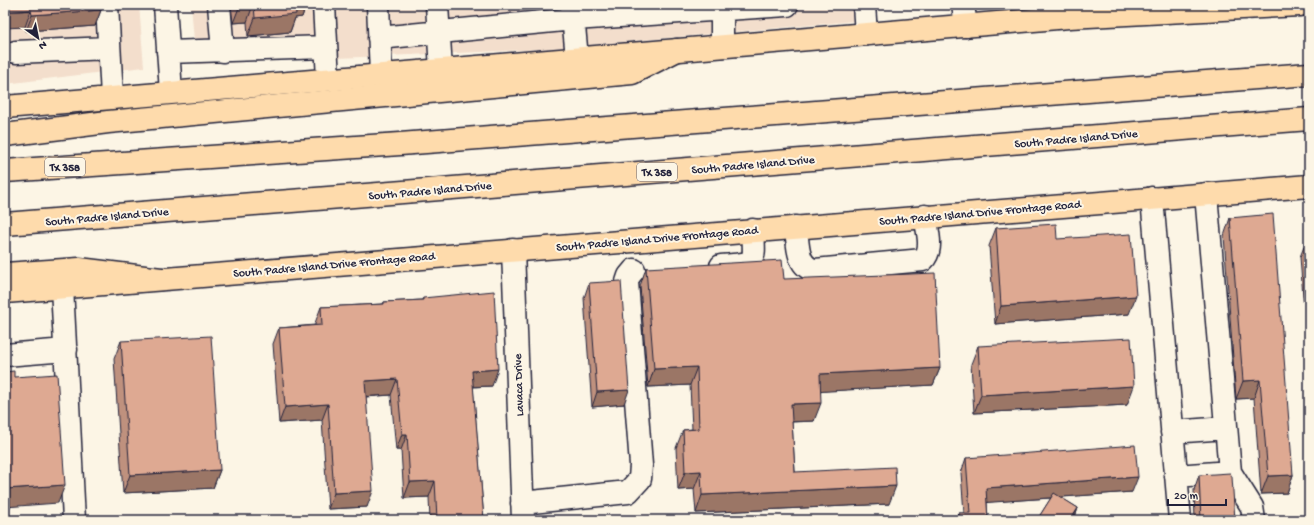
<svg xmlns="http://www.w3.org/2000/svg" width="1314" height="525" font-family="'Gochi Hand',sans-serif">
	<rect width="100%" height="100%" fill="#fcf5e5"/>
	<filter id="ink" filterUnits="userSpaceOnUse"><feTurbulence type="fractalNoise" baseFrequency=".025" numOctaves="2"/><feDisplacementMap in="SourceGraphic" scale="8" xChannelSelector="R" yChannelSelector="G"/><feConvolveMatrix kernelMatrix="1 2 1 2 8 2 1 2 1" color-interpolation-filters="sRGB"/></filter>
	<g filter="url(#ink)">
		<path fill="#f3decc" d="M5 5H139L144 67 5 84Z
			M191 5H875L876 19 548 49 196 64Z"/>
		<g fill="none" stroke-linecap="round" stroke-linejoin="round">
			<defs>
				<path id="minor" d="M107 5 112 97
					M165 5 171 92
					M219 5 223 51
					M324 5 328 79
					M378 5 381 74
					M437 5 441 70
					M572 5 577 58
					M722 5V46
					M864 5 866 34
					M963 5 966 26
					M379 38 574 19 787 5
					M16 52 109 48
					M168 52 326 47
					M1206 194 1230 472 1252 507 1254 520
					M1152 198 1180 520
					M796 227C798 242 796 267 815 270L923 260C934 249 927 230 925 216
					M513 250 523 520
					M721 266C756 263 755 266 753 230
					M62 287 74 520
					M5 355 66 350
					M1172 432 1226 428
					M1176 476 1230 472
					M522 503 628 492 640 479 641 465 627 282 629 276 634 270"/>
				<path id="major" d="M5 107 1069 17 1300 5
					M5 292 1309 186"/>
				<path id="highway" d="M5 135 108 122 632 73 677 50
					M5 171 400 144 1309 74
					M5 224 1309 119
					M5 274 79 269 161 279"/>
			</defs>
			<use href="#minor" stroke="#22223b" stroke-width="25"/>
			<use href="#major" stroke="#22223b" stroke-width="25"/>
			<use href="#highway" stroke="#22223b" stroke-width="25"/>
			<use href="#minor" stroke="#fcf5e5" stroke-width="22"/>
			<use href="#major" stroke="#fedbac" stroke-width="22"/>
			<use href="#highway" stroke="#fedbac" stroke-width="22"/>
		</g>
		<path fill="#bf917e" stroke="#22223b" d="M5 5 101 10 95 26 26 31 25 27Z
			M231 5H306L302 17 295 18 290 32 248 36 247 22 233 23Z
			M1230 218 1293 475 1287 493 1261 494 1254 398 1236 399 1224 236Z
			M996 228 1057 239 1129 314 995 324 989 246Z
			M1307 239H1309V376L1300 257Z
			M646 268 784 279 940 368 933 385 821 391 814 421 792 422 795 472 889 504 696 513 694 489 678 490 676 448 683 430 692 429 690 385 648 387 640 286Z
			M589 283 624 404 592 407 584 298Z
			M423 298 492 386 473 387 484 520H430L429 497 404 498 401 450H396L391 395 366 397 367 507 328 509 322 420 279 423 273 344 279 328 315 325V323L321 307 383 304 384 302 422 300Z
			M121 341 220 470 213 488 123 493 114 359Z
			M978 346 1127 405 974 413 971 364Z
			M966 458 1132 492 1060 497 1078 508 1074 520H1037L1051 498 987 502 988 520H957L959 513H964L961 473Z
			M1199 475 1235 520H1195L1194 490Z"/>
		<path fill="#9b7666" stroke="#22223b" d="M240 5H253L247 22 233 23Z
			M293 5H306L302 17 295 18 290 32 248 36 255 18Z
			M31 10 25 27 5 28V12Z
			M101 10 95 26 26 31 32 15Z
			M1136 296 1129 314 995 324 1001 306Z
			M697 367 690 385 648 387 654 369Z
			M940 368 933 385 813 392 820 374Z
			M498 369 492 386 466 387 472 371Z
			M397 379 391 395 359 397 365 381Z
			M1260 380 1254 398 1236 399 1243 381Z
			M1134 386 1127 405 974 413 981 395Z
			M629 390 624 404 592 407 597 392Z
			M821 403 814 421 784 422 791 404Z
			M328 404 322 420 279 423 285 407Z
			M402 434H407L401 450H396Z
			M220 470 213 488 123 493 130 475Z
			M701 471 694 489 678 490 685 472Z
			M1293 475 1287 493 1261 494 1268 476Z
			M1138 477 1132 492 980 503 986 488Z
			M435 481 429 497 404 498 410 482Z
			M65 485 58 503 5 507V489Z
			M896 486 889 504 696 513 702 495Z
			M373 491 367 507 328 509 334 493Z
			M1078 508 1074 520H1071Z
			M462 518 461 520H437V519Z"/>
		<path fill="#dea992" stroke="#22223b" d="M5 5H101V10L32 15 31 10 5 12Z
			M254 5H295L296 14 255 18Z
			M1273 214 1293 475 1268 476 1260 380 1243 381 1230 218Z
			M1056 224 1057 239 1131 234 1136 296 1001 306 996 228Z
			M1307 239H1309V267Z
			M782 260 784 279 935 273 940 368 820 374 821 403 791 404 795 472 895 467 896 486 702 495 701 471 685 472 683 430 699 429 697 367 654 369 646 268Z
			M621 281 629 390 597 392 589 283Z
			M494 291 498 369 472 371 484 520H462V518L437 519 435 481 410 482 407 434H402L397 379 365 381 373 491 334 493 328 404 285 407 279 328 322 325 321 307 384 304V302L423 300V298Z
			M211 336 220 470 130 475 121 341Z
			M1131 338 1134 386 981 395 978 346Z
			M14 371V377L57 374 65 485 5 489V372Z
			M1135 445 1138 477 986 488 988 520H960L959 513H970L966 458Z
			M1230 473 1232 477 1235 520H1201L1199 475Z
			M1054 493 1078 508 1071 519 1072 520H1037Z"/>
	</g>
	<g text-anchor="middle" stroke-width="4" stroke-linejoin="round" paint-order="stroke">
		<g fill="#fcf5e5" stroke="#63616e" stroke-width="1">
			<rect x="45" y="158" width="40" height="18" rx="3"/>
			<rect x="637" y="163" width="40" height="18" rx="3"/>
		</g>
		<g font-size="11" font-weight="bold" fill="#22223b">
			<text x="65" y="171">TX 358</text>
			<text x="657" y="176">TX 358</text>
		</g>
		<g font-size="12" fill="#22223b" stroke="#fcf5e5">
			<text transform="translate(1076 138) rotate(-5)" y="4">South Padre Island Drive</text>
			<text transform="translate(753 164) rotate(-5)" y="4">South Padre Island Drive</text>
			<text transform="translate(430 190) rotate(-5)" y="4">South Padre Island Drive</text>
			<text transform="translate(980 212) rotate(-5)" y="4">South Padre Island Drive Frontage Road</text>
			<text transform="translate(107 216) rotate(-5)" y="4">South Padre Island Drive</text>
			<text transform="translate(657 238) rotate(-5)" y="4">South Padre Island Drive Frontage Road</text>
			<text transform="translate(334 264) rotate(-5)" y="4">South Padre Island Drive Frontage Road</text>
			<text transform="translate(518 385) rotate(-92)" y="4">Lavaca Drive</text>
		</g>
	</g>
	<rect width="1314" height="525" fill="none" stroke="#fcf5e5" stroke-width="20"/>
	<rect x="10" y="10" width="1294" height="505" fill="none" stroke="#22223b" stroke-width="1.5" filter="url(#ink)"/>
	<g transform="translate(38 38) rotate(147)" stroke="#fcf5e5" stroke-width="3" paint-order="stroke">
	<path d="M0-3L7 15L0 10L-7 15Z" fill="#22223b"/>
	<text y="-6" font-size="11" font-weight="bold" text-anchor="middle" fill="#22223b">N</text>
	</g>
	<path d="M1168 499v6h58v-6" fill="none" stroke="#22223b" stroke-width="2"/>
	<text x="1174" y="499" font-size="12" fill="#22223b" stroke="#fcf5e5" stroke-width="3" paint-order="stroke">20 m</text>
</svg>
